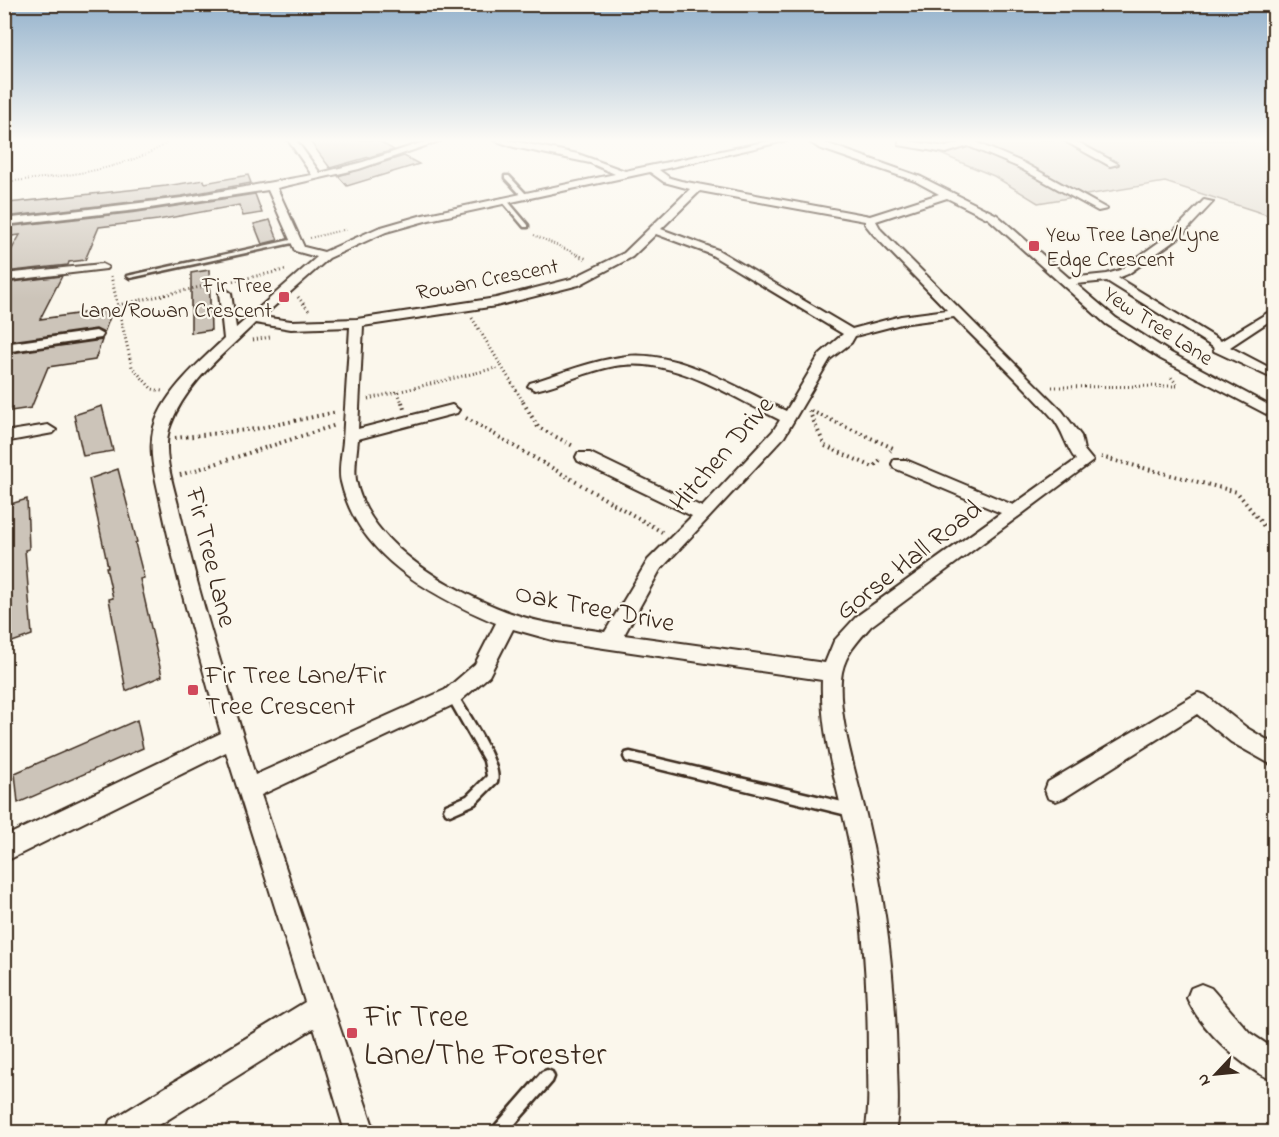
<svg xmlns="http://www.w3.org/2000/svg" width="1279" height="1137" font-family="'Indie Flower',sans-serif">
	<rect width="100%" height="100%" fill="#fbf7ec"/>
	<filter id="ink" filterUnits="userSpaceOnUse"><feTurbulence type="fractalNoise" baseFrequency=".0167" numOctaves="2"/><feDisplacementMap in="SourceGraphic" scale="12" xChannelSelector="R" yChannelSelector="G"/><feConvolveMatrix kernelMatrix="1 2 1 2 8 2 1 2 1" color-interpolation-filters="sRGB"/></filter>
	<g filter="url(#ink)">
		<path fill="#dfd9ce" stroke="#8d8276" stroke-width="1.5" d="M927 140H1274V217L1165 182 1038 203 994 176 921 146Z"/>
		<path fill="#ccc4b9" stroke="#3b2a1e" stroke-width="1.5" d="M309 140H377L394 150 330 168Z
			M404 156 419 164 347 186 338 176Z
			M248 175 251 183 182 196 4 217V208L8 203 166 186 204 180 205 183Z
			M255 194 262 213 243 216 239 205 158 220 99 227 85 260 69 262 68 265 4 272V263L20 235 4 237V227L137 212Z
			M270 220 278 240 262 244 254 224Z
			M209 270 211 330 191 333V273Z
			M62 276 40 319 113 309 104 333 96 329 4 342V283Z
			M102 340 95 360 48 367 31 408 4 412V354Z
			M102 406 113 451 83 456 74 415Z
			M118 469 137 542 135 543 144 578 140 579 162 676 126 691 109 599 113 598 106 567H108L89 479Z
			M27 499 29 549 25 550 32 635 4 645V506Z
			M137 720 143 748 18 803 15 773Z"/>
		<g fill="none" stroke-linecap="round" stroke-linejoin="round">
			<defs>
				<path id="lane" d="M505 176H509L526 194V196H522L505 178Z
					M502 199H506L528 225V227H524L502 201Z
					M295 239 297 240V242L130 278 127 276Z
					M452 691 456 693C466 710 503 764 497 782L475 804 450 815 446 813 444 809 446 805 467 796 487 776 484 761 447 696 448 693Z
					M630 752 851 804 855 806 857 810 855 814 851 816 630 762 626 761 624 757 626 753Z
					M547 1070 552 1072 554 1077 552 1082 508 1132H492L494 1127 542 1072Z"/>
				<path id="street" d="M288 140H296L320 173 363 162 430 140H442L359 169 277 188 304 247 324 252 378 228 423 215 615 174 590 163 514 147 494 140H508L578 154 625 171 773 140H789L659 170 670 178 681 181 870 216 939 194 915 181 819 148 807 140H817L921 177 997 215 1069 278 1107 274 1120 270 1173 232 1204 200 1213 202 1181 236 1128 274 1118 278 1221 341 1274 309V318L1230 347 1274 370V379L1214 351 1213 347 1107 281 1076 284 1116 318 1171 353 1274 408V418L1161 359 1106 324 989 219 947 198 876 221 881 230 1062 411 1081 436 1084 450 1093 461 871 626C858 641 846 653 842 672 835 710 857 776 866 815 885 896 895 977 897 1060 897 1084 900 1109 895 1132H865C870 1108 868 1083 868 1059 868 985 863 910 848 837 837 786 820 732 822 680L556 641 513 629 489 676 459 702 261 795 375 1132H345L314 1028 148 1132H106L110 1121 305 1002 226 752 4 862V837L221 733C200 658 178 584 162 508 157 483 147 453 154 427 163 393 200 362 224 339L219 293 221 290 225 289 231 293 236 328 317 257 295 251 268 190 137 210 4 225V219L182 198 312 175ZM650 172 664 182 690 189 624 253 571 279 496 298 357 319 291 321 262 317 329 258 386 232 429 220ZM700 191 865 221V224L873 234 947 310 901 316 852 329 718 250 661 229ZM656 234 710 254 843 334 820 354 786 411C738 389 682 351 627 356 593 360 562 373 530 383L528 386 535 390C562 384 587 371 615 366 673 356 730 396 780 420L773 431 702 507 590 453H578L576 457 578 461 692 516 648 560 605 632C573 627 541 624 511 613 454 592 368 546 356 480 354 468 357 452 358 439L457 413 459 410 452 405 358 429 363 326 496 306 579 285 632 257ZM954 317C986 350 1021 382 1051 416 1064 431 1065 446 1076 460L1013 505 906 460H894L892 464 894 468 1001 513 857 616 834 641 825 663 624 635 660 570 784 437 830 359 851 343 855 336 901 324ZM255 323 291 329 350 327C348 365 345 403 343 441 342 453 338 470 341 482 358 557 432 596 496 623L475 664 445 690 255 775C229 689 200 602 180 513 174 486 160 451 171 424 186 383 225 353 255 323Z
					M902 140 946 147 969 140H982L977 143 1024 163 1107 209 1098 211 1018 167 968 146 946 153 899 145V141Z
					M1063 140H1074L1118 164 1110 166Z
					M102 264 108 267 106 269 4 281V274Z
					M96 331 103 335 101 338 4 352V344Z
					M48 425 56 430 53 433 4 442V432Z
					M1198 693 1205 695 1247 728 1274 744V766L1231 742 1197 714 1064 798 1056 801 1048 798 1045 790 1048 782Z
					M1201 984 1211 988 1250 1033 1274 1049V1080C1245 1071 1199 1027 1187 998L1191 988Z"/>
			</defs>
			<use href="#lane" stroke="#3b2a1e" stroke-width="5"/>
			<use href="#street" stroke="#3b2a1e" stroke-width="4"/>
			<path stroke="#3b2a1e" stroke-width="2" stroke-dasharray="1 2" stroke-linecap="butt" d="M4 182C61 176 116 173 166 144V140
				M534 235 581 256
				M310 238 347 229"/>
			<path stroke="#3b2a1e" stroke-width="3" stroke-dasharray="1 3" stroke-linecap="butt" d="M577 255 587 259
				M111 276 132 367 152 389 162 391
				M233 281 285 270
				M298 297 310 312
				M118 305 214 284
				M472 318 524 403
				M253 340 270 337
				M1052 387 1178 386 1171 377
				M398 392 402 403
				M368 399 500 367"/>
			<path stroke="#3b2a1e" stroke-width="4" stroke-dasharray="1.5 4" stroke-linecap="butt" d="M402 402 404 409
				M523 402 538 427 575 447
				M809 411 825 446 873 467 882 458
				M811 411 893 448 890 451
				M466 418 662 532
				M175 438 255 429 337 412
				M1101 457 1237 492 1263 525 1274 534
				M180 475 336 425"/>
			<use href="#lane" fill="#fbf7ec" fill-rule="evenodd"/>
			<use href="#street" fill="#fbf7ec" fill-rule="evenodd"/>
		</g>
	</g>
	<linearGradient id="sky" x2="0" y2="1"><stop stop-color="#94b2cc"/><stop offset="0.47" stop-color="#fdfbf6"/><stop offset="1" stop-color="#fdfbf6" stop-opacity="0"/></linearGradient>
	<rect width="1279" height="299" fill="url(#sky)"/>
	<g fill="#d1495b" stroke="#fbf7ec" stroke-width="2">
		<rect x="1028" y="240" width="12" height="12" rx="3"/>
		<rect x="278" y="291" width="12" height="12" rx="3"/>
		<rect x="187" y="684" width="12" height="12" rx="3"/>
		<rect x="346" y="1027" width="12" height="12" rx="3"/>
	</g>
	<g text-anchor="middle" stroke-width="4.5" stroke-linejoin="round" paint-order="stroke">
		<g font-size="22" fill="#3b2a1e" stroke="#fbf7ec" text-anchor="start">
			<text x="1046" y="241">Yew Tree Lane/Lyne<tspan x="1046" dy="25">Edge Crescent</tspan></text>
			<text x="272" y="292" text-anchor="end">Fir Tree<tspan x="272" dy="25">Lane/Rowan Crescent</tspan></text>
		</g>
		<g font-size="22" fill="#3b2a1e" stroke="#fbf7ec">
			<text transform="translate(487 278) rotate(-11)" y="8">Rowan Crescent</text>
			<text transform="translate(1159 325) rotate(33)" y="8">Yew Tree Lane</text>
		</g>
		<g font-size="27" fill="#3b2a1e" stroke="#fbf7ec">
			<text transform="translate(721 453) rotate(-49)" y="9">Hitchen Drive</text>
			<text transform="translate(212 557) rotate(76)" y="9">Fir Tree Lane</text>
			<text transform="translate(908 559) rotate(-38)" y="9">Gorse Hall Road</text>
			<text transform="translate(595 607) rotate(11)" y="9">Oak Tree Drive</text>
		</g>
		<g font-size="27" fill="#3b2a1e" stroke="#fbf7ec" text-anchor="start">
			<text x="205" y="683">Fir Tree Lane/Fir<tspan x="205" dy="31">Tree Crescent</tspan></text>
		</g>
		<g font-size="33" fill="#3b2a1e" stroke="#fbf7ec" text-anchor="start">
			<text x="364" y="1026">Fir Tree<tspan x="364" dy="38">Lane/The Forester</tspan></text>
		</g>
	</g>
	<rect width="1279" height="1137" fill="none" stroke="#fbf7ec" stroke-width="24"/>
	<rect x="12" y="12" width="1255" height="1113" fill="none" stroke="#3b2a1e" stroke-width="2" filter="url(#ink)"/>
	<g transform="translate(1216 1074) rotate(244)" stroke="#fbf7ec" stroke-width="4.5" paint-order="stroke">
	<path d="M0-4.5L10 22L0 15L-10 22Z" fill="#3b2a1e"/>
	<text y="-9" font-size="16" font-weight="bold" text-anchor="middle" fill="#3b2a1e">N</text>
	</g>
</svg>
